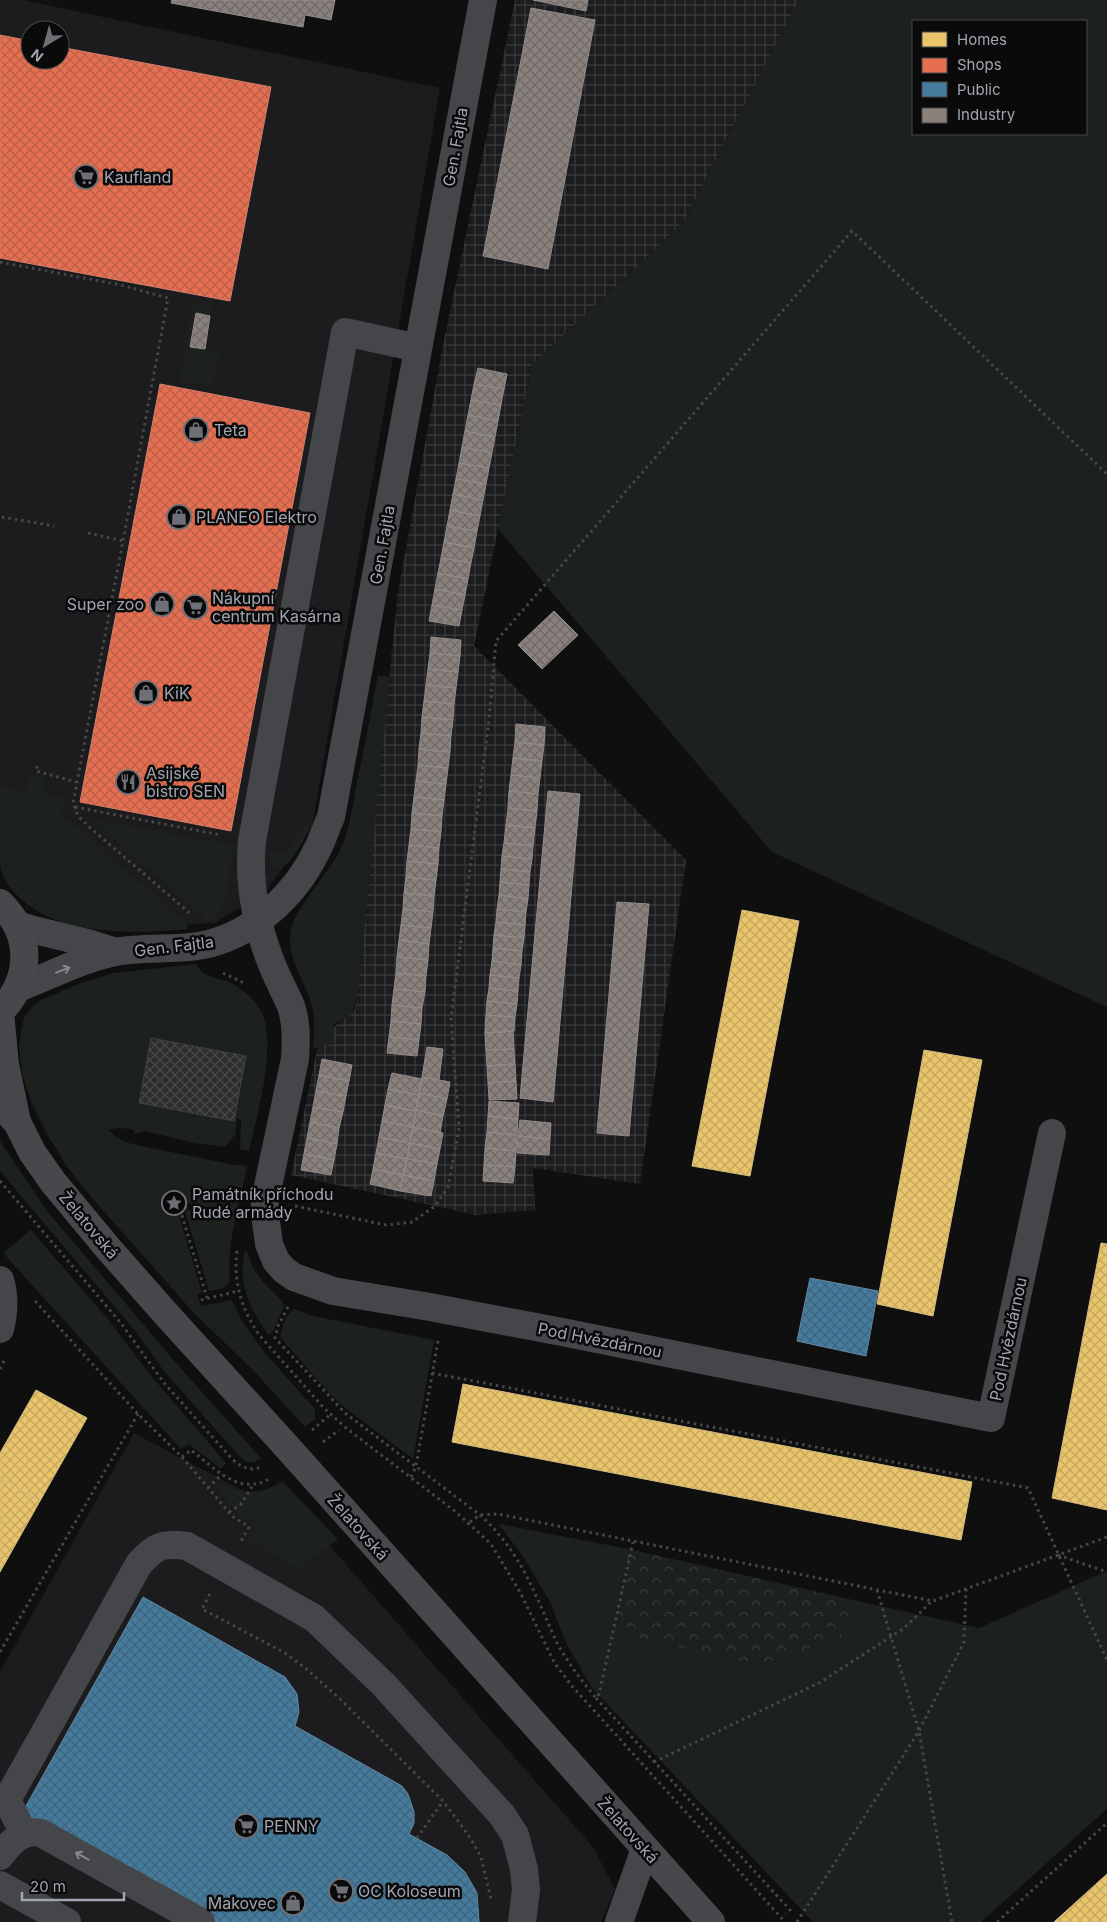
<svg xmlns="http://www.w3.org/2000/svg" width="1107" height="1922" font-family="Inter,sans-serif">
	<defs>
		<pattern id="industrial-grid" width="8" height="8" patternUnits="userSpaceOnUse" patternTransform="scale(1.25)"><rect width="8" height="8" fill="#1c1c1e"/><path d="M0 4h8M4 0v8" fill="none" stroke="#3a3a3c"/></pattern>
		<pattern id="park-crowns" width="20" height="18" patternUnits="userSpaceOnUse" patternTransform="scale(1.25)"><rect width="20" height="18" fill="#1c211d"/><path d="M2 6a3 3 0 1 1 6 0M12 15a3 3 0 1 1 6 0" fill="none" stroke="#3a3e3b"/></pattern>
		<pattern id="homes-cross-hatch" width="8" height="8" patternUnits="userSpaceOnUse" patternTransform="scale(1.25)"><rect width="8" height="8" fill="#e9c46a"/><path d="M0 0l8 8M0 8l8-8" fill="none" stroke="#c4a75f"/></pattern>
		<pattern id="shops-cross-hatch" width="8" height="8" patternUnits="userSpaceOnUse" patternTransform="scale(1.25)"><rect width="8" height="8" fill="#e76f51"/><path d="M0 0l8 8M0 8l8-8" fill="none" stroke="#b9604a"/></pattern>
		<pattern id="public-cross-hatch" width="8" height="8" patternUnits="userSpaceOnUse" patternTransform="scale(1.25)"><rect width="8" height="8" fill="#457b9d"/><path d="M0 0l8 8M0 8l8-8" fill="none" stroke="#3f657e"/></pattern>
		<pattern id="industry-cross-hatch" width="8" height="8" patternUnits="userSpaceOnUse" patternTransform="scale(1.25)"><rect width="8" height="8" fill="#8a817c"/><path d="M0 0l8 8M0 8l8-8" fill="none" stroke="#6f6967"/></pattern>
		<pattern id="building-cross-hatch" width="8" height="8" patternUnits="userSpaceOnUse" patternTransform="scale(1.25)"><rect width="8" height="8" fill="#2d2d2e"/><path d="M0 0l8 8M0 8l8-8" fill="none" stroke="#48484a"/></pattern>
	</defs>
	<rect width="100%" height="100%" fill="#0f0f10"/>
	<path fill="#1c1c1e" fill-rule="evenodd" d="M0 0H23L440 88 312 827 267 890 215 923 120 929 20 898 7 883 0 865ZM30 30H60V60H30Z
		M134 1433 315 1529 593 1847 615 1889 601 1922H0V1672Z"/>
	<path fill="url(#industrial-grid)" d="M515 0H799L683 223 532 365 474 646 686 860 640 1184 533 1168 535 1210 476 1215 291 1175 319 1040 355 1009 398 592 443 345Z"/>
	<path fill="#1c211d" fill-rule="evenodd" d="M799 0H1107V1007L772 852 498 529 532 365 683 223ZM913 21H1086V134H913Z
		M194 301 212 304 210 316 196 314 190 346 219 352 212 387 179 381Z
		M378 675 390 677 358 993 351 1015 334 1024 333 1044 313 1048C315 1030 315 1013 309 996 301 976 288 957 290 934 293 908 330 874 342 846 350 828 352 807 356 787 364 750 371 712 378 675Z
		M29 775 45 779 43 793 64 799 61 814 187 923 188 929C133 934 55 937 15 893 9 887 3 878 1 870 0 862 0 852 0 844 0 824 0 805 0 786L25 791Z
		M313 814C310 830 296 859 281 868L274 867 269 860 270 851 286 853Z
		M90 819 233 845C230 863 229 921 205 922L201 914Z
		M196 964C203 980 225 977 238 987 248 994 258 1003 263 1015 276 1049 257 1116 249 1151L240 1149 241 1120 237 1118 235 1135 225 1147 194 1143 145 1131 135 1134 133 1129 119 1128 109 1130C121 1142 125 1142 141 1146L235 1165 247 1166C240 1202 226 1245 230 1282L224 1288 209 1291 185 1211 192 1209 191 1203 170 1210 171 1216 179 1215 202 1293 197 1294 201 1306 232 1300 242 1321 264 1352 315 1409V1419L305 1427 253 1370 194 1313 92 1198 68 1168 48 1136 32 1104 22 1074 19 1047 21 1031 24 1018 32 1007 41 1000 81 983 114 973ZM151 1038 246 1056 233 1121 139 1103Z
		M0 1141 47 1211 177 1364 261 1458C252 1465 248 1464 240 1457L164 1371 136 1332 0 1171Z
		M31 1230 107 1318 152 1377 226 1463 221 1469 189 1444 181 1449 3 1253Z
		M247 1251 253 1268 264 1283 283 1302 284 1307 272 1333 268 1335C249 1306 239 1287 244 1252Z
		M295 1309 309 1315 333 1320 434 1340 413 1459 344 1407 328 1392 280 1337C282 1326 285 1315 295 1309Z
		M282 1481 338 1539 299 1569 248 1539 256 1526 254 1523 236 1511 217 1488 223 1483C243 1496 263 1494 282 1481Z
		M499 1524 629 1549 612 1631 841 1638 853 1600 979 1628 1107 1571V1809L981 1922H813L592 1688 567 1645 550 1602 524 1558Z"/>
	<path fill="url(#park-crowns)" d="M629 1549 853 1600 841 1638 758 1665 612 1632Z"/>
	<path fill="url(#homes-cross-hatch)" stroke="#d3bb7f" d="M742 910 799 921 750 1176 692 1166Z
		M924 1050 982 1060 933 1316 877 1304Z
		M1101 1243 1107 1244V1510L1052 1498Z
		M463 1384 972 1482 961 1540 452 1442Z
		M36 1390 87 1418 40 1501 0 1478V1453Z
		M0 1478 40 1501 0 1572Z
		M1107 1874V1922H1054Z"/>
	<path fill="url(#shops-cross-hatch)" stroke="#d27f6e" d="M0 35 30 41V60H60V47L271 87 230 301 0 258Z
		M160 384 310 413 231 831 80 802Z"/>
	<path fill="url(#public-cross-hatch)" stroke="#6188a3" d="M810 1278 878 1291 866 1356 797 1341Z
		M143 1597 285 1677 297 1694 299 1712 295 1726 402 1786 408 1794 414 1812V1823L409 1834 447 1855 465 1872 477 1893 479 1922H215L22 1813Z"/>
	<path fill="url(#industry-cross-hatch)" stroke="#918c8c" d="M172 0H335L331 20 305 15 303 27 171 3Z
		M533 0H588L586 11Z
		M531 8 595 20 548 269 483 256Z
		M196 313 210 316 205 349 190 347Z
		M478 368 507 374 504 389 474 384Z
		M474 384 504 389 501 405 471 400Z
		M471 400 501 405 498 421 468 415Z
		M468 415 498 421 495 437 465 431Z
		M465 431 495 437 492 453 462 447Z
		M462 447 492 453 489 468 459 463Z
		M459 463 489 468 486 484 456 479Z
		M456 479 486 484 483 500 453 494Z
		M453 494 483 500 480 516 450 510Z
		M450 510 480 516 477 531 447 526Z
		M447 526 477 531 474 548 444 542Z
		M444 542 474 548 471 563 441 558Z
		M441 558 471 563 468 579 438 573Z
		M438 573 468 579 465 595 435 589Z
		M435 589 465 595 462 610 432 605Z
		M432 605 462 610 459 626 429 621Z
		M554 611 578 635 542 669 518 645Z
		M431 637 461 640 460 656 430 653Z
		M430 653 460 656 458 672 428 669Z
		M428 669 458 672 456 688 426 685Z
		M426 685 456 688 454 704 424 701Z
		M424 701 454 704 453 720 422 717Z
		M422 717 453 720 451 736 421 733Z
		M516 724 545 727 544 745 515 742Z
		M421 733 451 736 450 752 419 749Z
		M515 742 544 745 542 761 513 758Z
		M419 749 450 752 448 768 418 765Z
		M513 758 542 761 540 778 511 775Z
		M418 765 448 768 446 784 416 781Z
		M511 775 540 778 538 794 509 791Z
		M416 781 446 784 444 800 414 797Z
		M509 791 538 794 537 811 508 808Z
		M548 791 580 794 553 1102 520 1098Z
		M414 797 444 800 442 816 412 813Z
		M508 808 537 811 535 828 506 825Z
		M412 813 442 816 441 832 411 829Z
		M506 825 535 828 533 846 504 843Z
		M411 829 441 832 439 848 409 845Z
		M504 843 533 846 532 859 502 856Z
		M409 845 439 848 438 864 407 861Z
		M502 856 532 859 530 872 501 869Z
		M407 861 438 864 436 880 406 877Z
		M501 869 530 872 529 885 500 882Z
		M406 877 436 880 434 896 404 893Z
		M500 882 529 885 528 899 499 895Z
		M404 893 434 896 433 912 403 909Z
		M499 895 528 899 526 912 497 909Z
		M617 902 649 904 629 1136 597 1133Z
		M403 909 433 912 431 928 401 925Z
		M497 909 526 912 525 925 496 922Z
		M496 922 525 925 524 938 494 935Z
		M401 925 431 928 429 944 399 940Z
		M494 935 524 938 522 951 493 948Z
		M399 940 429 944 428 960 397 957Z
		M493 948 522 951 521 965 492 961Z
		M397 957 428 960 426 976 396 973Z
		M492 961 521 965 519 978 490 975Z
		M396 973 426 976 425 992 394 989Z
		M490 975 519 978 518 991 489 988Z
		M489 988 518 991 517 1004 487 1001Z
		M394 989 425 992 422 1008 392 1005Z
		M487 1001 517 1004 515 1017 486 1015Z
		M392 1005 422 1008 421 1024 391 1021Z
		M486 1015 515 1017 514 1031 485 1033Z
		M391 1021 421 1024 419 1040 389 1037Z
		M513 1031 514 1049 486 1050 485 1033Z
		M389 1037 419 1040 417 1056 387 1053Z
		M427 1047 443 1049 439 1080 422 1077Z
		M514 1049 515 1064 487 1066 486 1050Z
		M322 1059 352 1065 349 1081 319 1075Z
		M515 1064 516 1081 488 1083 487 1066Z
		M392 1073 422 1079 419 1095 388 1089Z
		M319 1075 349 1081 346 1096 316 1091Z
		M422 1077 450 1082 447 1099 419 1093Z
		M516 1081 517 1099 489 1100 488 1083Z
		M388 1089 419 1095 415 1111 385 1105Z
		M316 1091 346 1096 343 1112 313 1107Z
		M419 1093 447 1099 443 1116 416 1110Z
		M489 1101 519 1103 518 1119 488 1116Z
		M385 1105 415 1111 413 1127 382 1121Z
		M313 1107 343 1112 339 1128 310 1122Z
		M416 1110 443 1116 440 1133 413 1127Z
		M488 1116 518 1119 517 1135 487 1132Z
		M520 1120 551 1123 550 1139 518 1136Z
		M382 1121 413 1127 410 1143 379 1137Z
		M310 1122 339 1128 337 1144 307 1138Z
		M413 1127 443 1133 440 1149 410 1143Z
		M487 1132 517 1135 516 1151 485 1148Z
		M518 1136 550 1139 549 1155 517 1153Z
		M379 1137 410 1143 407 1159 376 1153Z
		M307 1138 337 1144 334 1160 304 1154Z
		M410 1143 440 1149 437 1164 407 1159Z
		M485 1148 516 1151 515 1167 484 1165Z
		M376 1153 407 1159 403 1175 373 1169Z
		M304 1154 334 1160 331 1175 301 1170Z
		M407 1159 437 1164 434 1181 403 1175Z
		M484 1165 515 1167 513 1183 483 1181Z
		M373 1169 403 1175 400 1191 370 1184Z
		M403 1175 434 1181 431 1196 400 1191Z"/>
	<path fill="url(#building-cross-hatch)" stroke="#3f4043" d="M151 1038 246 1056 234 1121 139 1103Z"/>
	<g fill="none" stroke-linecap="round" stroke-linejoin="round">
		<path stroke="#47474a" stroke-width="3" stroke-dasharray="2.5 4" stroke-linecap="butt" d="M0 262 121 285 168 298 123 541 73 803 78 816 88 826 192 915
			M2 517 54 526
			M88 533 123 541
			M37 766 36 771 76 782
			M75 807 221 835
			M223 973 244 983
			M0 1181 120 1322 165 1384 233 1460C243 1468 251 1472 262 1466
			M295 1206 386 1225 412 1222 435 1206 448 1187 459 1128 451 1018 489 719 496 641 852 231 1107 474
			M180 1209 207 1298
			M172 1212 189 1206
			M237 1251C233 1283 242 1310 260 1336L324 1408 346 1428 456 1512 491 1544 520 1592 554 1662 571 1685 785 1922
			M201 1300 238 1291
			M35 1301 138 1414 182 1457 232 1516 249 1527 241 1541
			M288 1307 278 1326 275 1338 345 1413 480 1515C505 1537 523 1566 536 1596 544 1612 550 1629 558 1645 569 1664 582 1681 596 1698L599 1694 633 1542
			M0 1369 5 1359
			M432 1373 1028 1488 1107 1660
			M312 1430 331 1414
			M323 1442 339 1430
			M182 1457 191 1450C216 1469 239 1497 271 1478
			M411 1477 416 1466 438 1341
			M208 1488 222 1474
			M229 1512 241 1504 253 1485
			M470 1522 480 1515 498 1514 933 1601 1107 1537
			M1058 1555 1107 1572
			M877 1590 919 1731 952 1922
			M210 1594 202 1609 285 1653 304 1667 340 1699 443 1801 469 1836 481 1857 491 1899
			M0 1652 138 1414
			M596 1698 790 1910 786 1914
			M654 1762 819 1683 903 1629 932 1601
			M417 1838 443 1801
			M797 1922 919 1731 964 1642 966 1589
			M997 1922 1107 1823"/>
		<path stroke="#454649" stroke-width="28" d="M418 348 345 332 252 841C248 881 255 919 269 957 275 974 284 990 291 1006 297 1024 296 1041 295 1059L265 1200V1214L269 1244 276 1261 284 1270 294 1277 333 1291 430 1307 562 1332 991 1418 1052 1133
			M17 925 30 929 88 943 116 952
			M18 988C50 976 81 959 115 952 142 947 171 950 198 946 249 938 294 897 316 852 322 841 326 828 331 817L483 0
			M0 1280C5 1296 4 1313 0 1329
			M24 1834 7 1800 139 1564C157 1545 161 1543 187 1546L314 1618 383 1684 502 1815 515 1835 524 1869 526 1890 522 1922
			M0 1856C11 1842 22 1829 41 1833L201 1922
			M0 1885 67 1922
			M619 1922 645 1849"/>
		<path stroke="#48484c" stroke-width="28" d="M0 903C34 936 31 980 0 1012
			M0 1012 5 1065 17 1122
			M0 1103 18 1124 32 1152 53 1182 107 1247 166 1314 288 1448 711 1922"/>
	</g>
	<defs><path id="oneway-shaft" d="M-6 0H5M1.5-3L5.5 0L1.5 3" fill="none" stroke-width="1.6" stroke-linecap="round" stroke-linejoin="round" transform="scale(1.25)"/></defs>
	<g stroke="#858891">
		<use href="#oneway-shaft" transform="translate(63 970) rotate(-21)"/>
		<use href="#oneway-shaft" transform="translate(82 1856) rotate(-151)"/>
	</g>
	<defs>
		<symbol id="supermarket-ring" viewBox="-11 -11 22 22"><circle r="9.5" fill="#0a0a0b" stroke="#6e7078" stroke-width="1.5"/><path d="M-6-5.5h2.5l.6 2H6L4.5 2H-2.5L-4.4-4H-6ZM-1.5 3.2a1.3 1.3 0 1 0 .1 0ZM3 3.2a1.3 1.3 0 1 0 .1 0Z" fill="#6e7078"/></symbol>
		<symbol id="shop-ring" viewBox="-11 -11 22 22"><circle r="9.5" fill="#0a0a0b" stroke="#6e7078" stroke-width="1.5"/><path d="M-5-2.5h2.3a2.7 3.5 0 0 1 5.4 0H5L5.5 6h-11ZM-1.5-2.5h3a1.5 2.3 0 0 0-3 0Z" fill="#6e7078"/></symbol>
		<symbol id="restaurant-ring" viewBox="-11 -11 22 22"><circle r="9.5" fill="#0a0a0b" stroke="#6e7078" stroke-width="1.5"/><path d="M-5-6h1v4h1v-4h1v4h1v-4h1v5L-1.5 .5V6h-2V.5L-5-1ZM5-6V6H3V1.5H1.5Q1.5-4 5-6Z" fill="#6e7078"/></symbol>
		<symbol id="sight-ring" viewBox="-11 -11 22 22"><circle r="9.5" fill="#0a0a0b" stroke="#6e7078" stroke-width="1.5"/><path d="M0-6L1.8-2.2L6-1.7L2.9 1.2L3.7 5.4L0 3.3L-3.7 5.4L-2.9 1.2L-6-1.7L-1.8-2.2Z" fill="#6e7078"/></symbol>
	</defs>
	<g fill-rule="evenodd">
		<use href="#supermarket-ring" x="72" y="163" width="28" height="28"/>
		<use href="#shop-ring" x="182" y="416" width="28" height="28"/>
		<use href="#shop-ring" x="165" y="503" width="28" height="28"/>
		<use href="#shop-ring" x="148" y="590" width="28" height="28"/>
		<use href="#supermarket-ring" x="181" y="593" width="28" height="28"/>
		<use href="#shop-ring" x="132" y="679" width="28" height="28"/>
		<use href="#restaurant-ring" x="114" y="768" width="28" height="28"/>
		<use href="#sight-ring" x="160" y="1189" width="28" height="28"/>
		<use href="#supermarket-ring" x="232" y="1812" width="28" height="28"/>
		<use href="#supermarket-ring" x="327" y="1877" width="28" height="28"/>
		<use href="#shop-ring" x="279" y="1889" width="28" height="28"/>
	</g>
	<g text-anchor="middle" stroke-width="5" stroke-linejoin="round" paint-order="stroke">
		<g font-size="16" fill="#a1a5b0" stroke="#0a0a0b">
			<text transform="translate(455 147) rotate(-80)" y="6">Gen. Fajtla</text>
			<text transform="translate(382 545) rotate(-80)" y="6">Gen. Fajtla</text>
			<text transform="translate(174 946) rotate(-7)" y="6">Gen. Fajtla</text>
			<text transform="translate(89 1225) rotate(50)" y="6">Želatovská</text>
			<text transform="translate(1008 1339) rotate(-78)" y="6">Pod Hvězdárnou</text>
			<text transform="translate(600 1340) rotate(11)" y="6">Pod Hvězdárnou</text>
			<text transform="translate(358 1527) rotate(48)" y="6">Želatovská</text>
			<text transform="translate(628 1830) rotate(48)" y="6">Želatovská</text>
		</g>
		<g font-size="16" fill="#a1a5b0" stroke="#0a0a0b" text-anchor="start">
			<text x="104" y="183">Kaufland</text>
			<text x="214" y="436">Teta</text>
			<text x="196" y="523">PLANEO Elektro</text>
			<text x="212" y="604">Nákupní<tspan x="212" dy="18">centrum Kasárna</tspan></text>
			<text x="144" y="610" text-anchor="end">Super zoo</text>
			<text x="164" y="699">KiK</text>
			<text x="146" y="779">Asijské<tspan x="146" dy="18">bistro SEN</tspan></text>
			<text x="192" y="1200">Památník příchodu<tspan x="192" dy="18">Rudé armády</tspan></text>
			<text x="264" y="1832">PENNY</text>
			<text x="358" y="1897">OC Koloseum</text>
			<text x="276" y="1909" text-anchor="end">Makovec</text>
		</g>
	</g>
	<rect x="912" y="20" width="175" height="115" fill="#0a0a0b" stroke="#46484d"/>
	<rect x="922" y="32" width="25" height="15" fill="#e9c46a" stroke="#46484d"/>
	<text x="957" y="45" font-size="15" fill="#a1a5b0">Homes</text>
	<rect x="922" y="58" width="25" height="15" fill="#e76f51" stroke="#46484d"/>
	<text x="957" y="70" font-size="15" fill="#a1a5b0">Shops</text>
	<rect x="922" y="82" width="25" height="15" fill="#457b9d" stroke="#46484d"/>
	<text x="957" y="95" font-size="15" fill="#a1a5b0">Public</text>
	<rect x="922" y="108" width="25" height="15" fill="#8a817c" stroke="#46484d"/>
	<text x="957" y="120" font-size="15" fill="#a1a5b0">Industry</text>
	<g transform="translate(45 45) rotate(217)"><circle r="24" fill="#0a0a0b" stroke="#46484d"/>
	<path d="M0-4L9 19L0 12L-9 19Z" fill="#6e7078"/>
	<text y="-8" font-size="14" font-weight="bold" text-anchor="middle" fill="#a1a5b0">N</text>
	</g>
	<path d="M22 1892v8h102v-8" fill="none" stroke="#a1a5b0" stroke-width="2.5"/>
	<text x="30" y="1892" font-size="15" fill="#a1a5b0" stroke="#0a0a0b" stroke-width="4" paint-order="stroke">20 m</text>
</svg>
